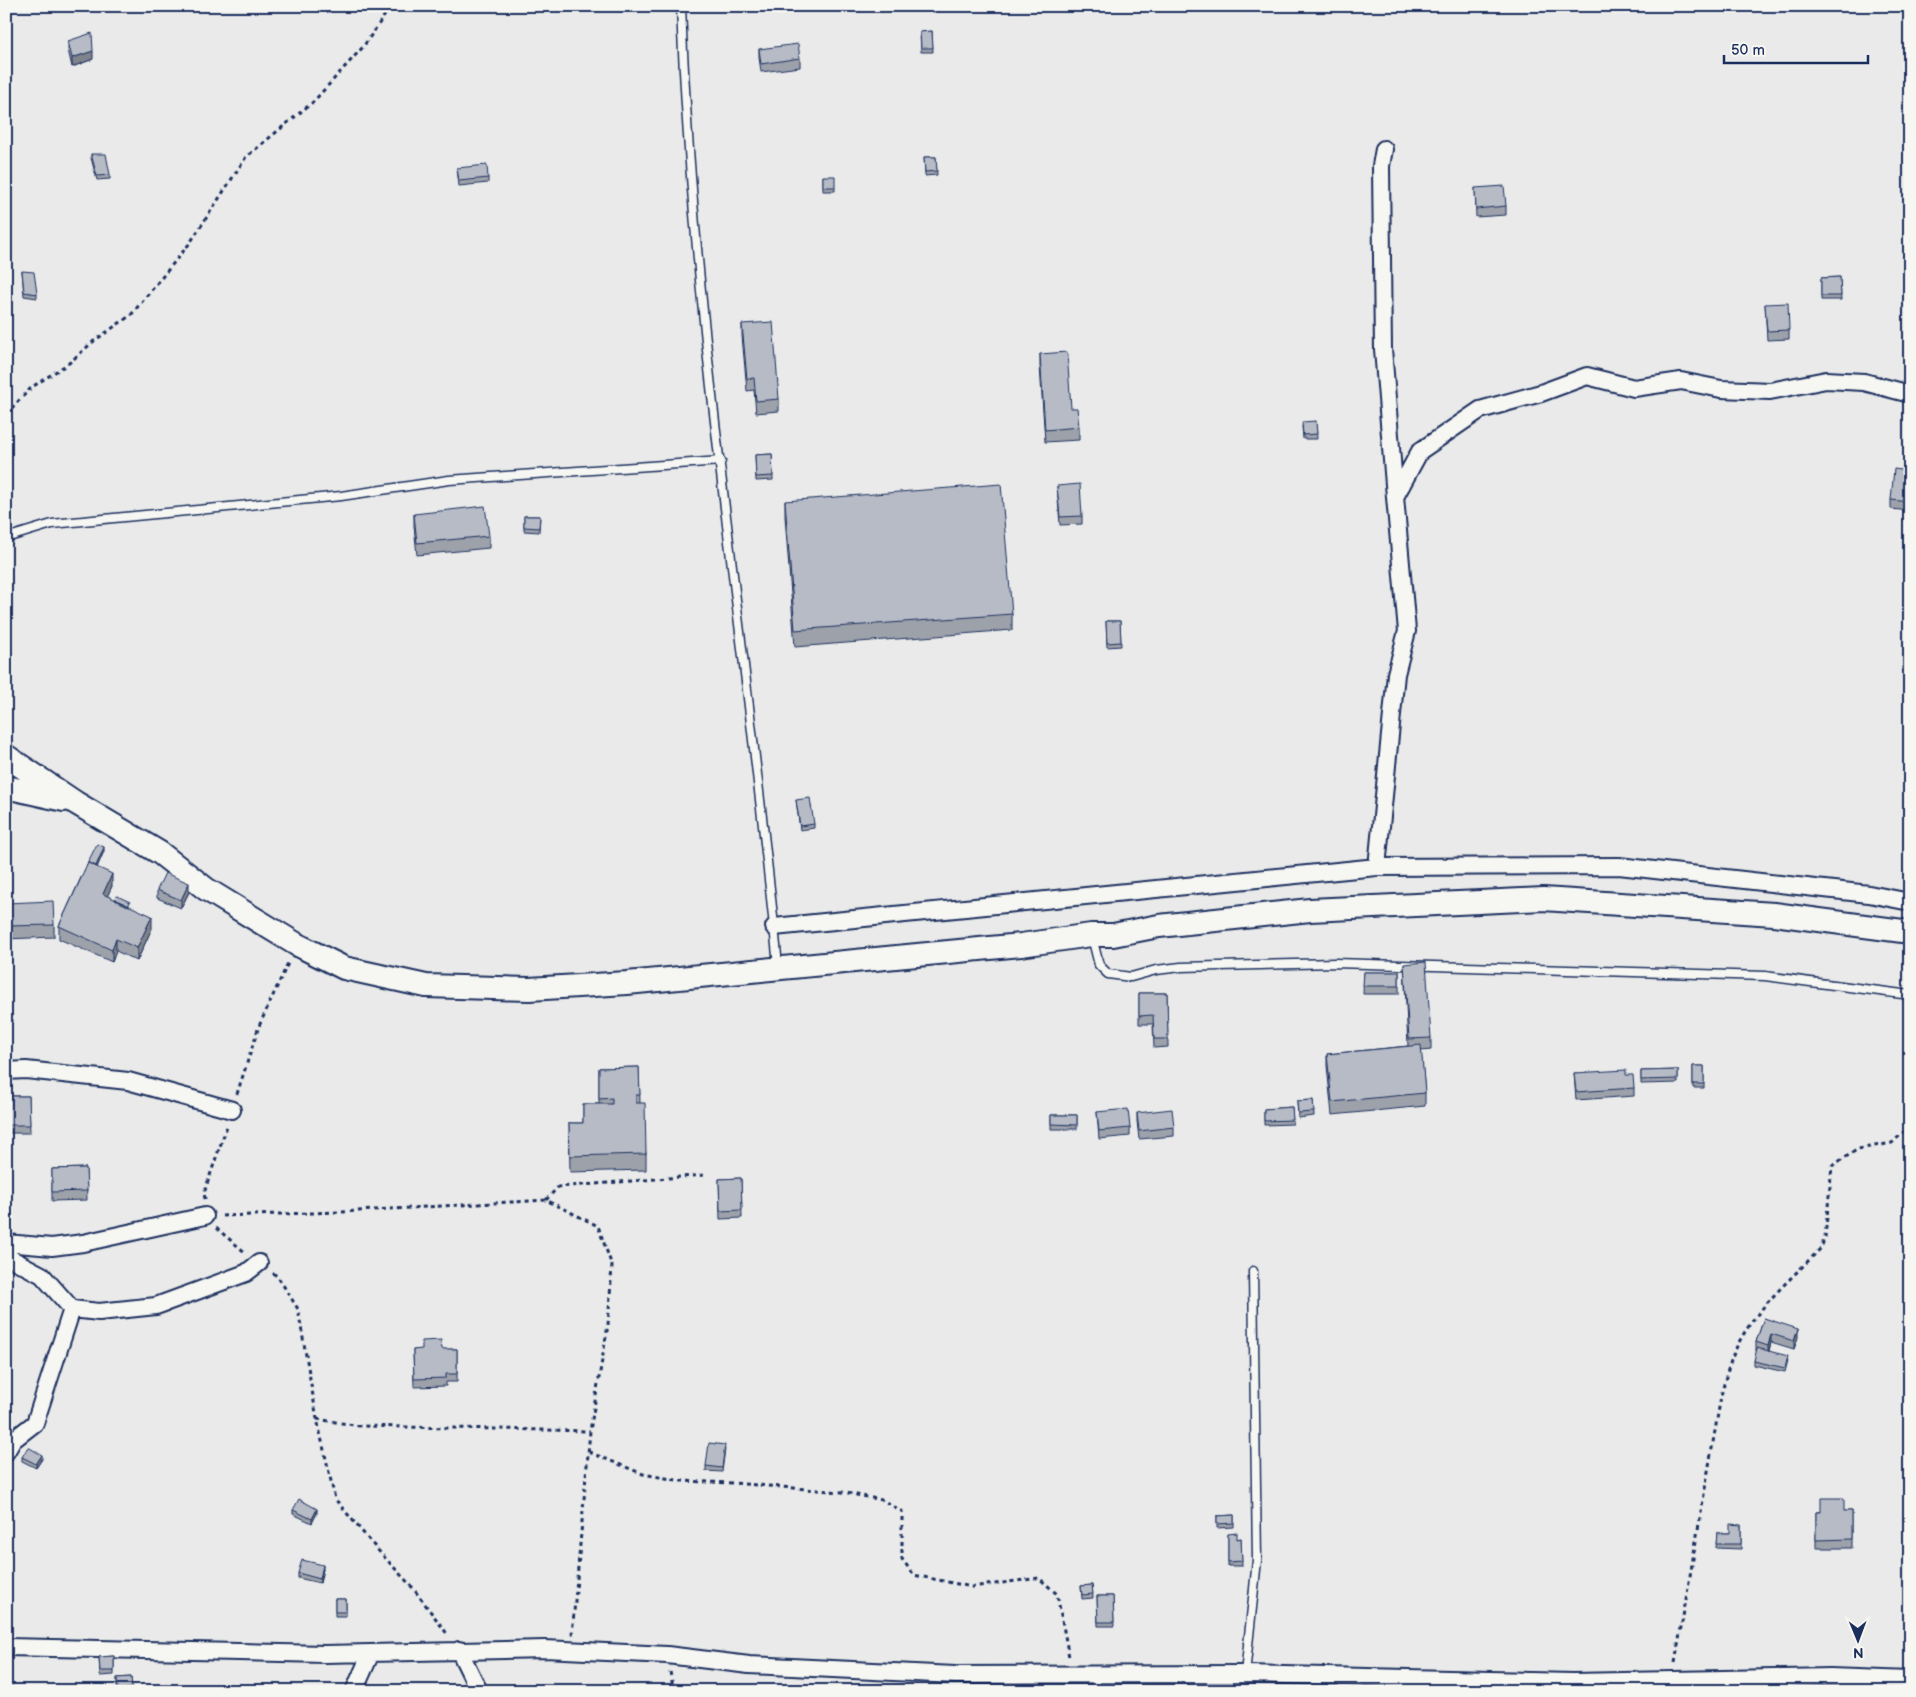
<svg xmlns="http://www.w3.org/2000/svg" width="1916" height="1697" font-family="'Balsamiq Sans',sans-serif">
	<rect width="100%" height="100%" fill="#e9eae9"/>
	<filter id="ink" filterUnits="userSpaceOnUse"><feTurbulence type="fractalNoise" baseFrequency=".02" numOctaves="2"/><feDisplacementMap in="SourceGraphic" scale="10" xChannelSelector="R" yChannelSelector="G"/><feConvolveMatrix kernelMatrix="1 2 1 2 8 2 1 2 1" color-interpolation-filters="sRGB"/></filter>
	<g filter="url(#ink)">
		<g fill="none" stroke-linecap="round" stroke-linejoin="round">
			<defs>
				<path id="lane" d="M681 6C693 328 747 646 778 966
					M6 538 52 524 341 496 449 480 721 461
					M1092 937 1099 965 1108 974 1131 977 1156 970 1181 967 1335 963 1765 976 1910 995
					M1245 1674 1257 1560 1253 1271
					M1095 1691 1097 1675"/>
				<path id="street" d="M1384 149 1381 166 1383 349 1395 497
					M1377 867 1396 674 1407 631 1395 497 1420 451 1480 410 1541 393 1587 376 1634 388 1681 381 1721 389 1770 391 1826 380 1864 382 1910 394
					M774 927 1377 867 1619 866 1869 894 1910 902
					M6 1071 26 1070 128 1081 232 1110
					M6 1243 52 1247 83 1243 205 1216
					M6 1256 42 1275 72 1309 99 1312 156 1306 246 1273 259 1263
					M6 1452 13 1440 35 1423 72 1309
					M6 1647 325 1654 545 1649 667 1655 749 1665 955 1675 1245 1674 1573 1682 1830 1677 1910 1680
					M459 1650 479 1691
					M354 1691 371 1653"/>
				<path id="secondary" d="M6 756 76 803 160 853 206 889 296 944 344 968 426 986 529 989 627 983 1021 945 1091 935H1113L1159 926 1310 910 1543 899 1774 914 1910 932
					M6 787 64 800"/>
			</defs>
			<use href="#lane" stroke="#1b2f5e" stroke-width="11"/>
			<use href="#street" stroke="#1b2f5e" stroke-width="20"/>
			<use href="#secondary" stroke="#1b2f5e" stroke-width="26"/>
			<path stroke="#1b2f5e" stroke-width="3" stroke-dasharray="4 4" stroke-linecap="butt" d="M6 414 32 387 69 363 94 341 131 315 190 243 246 157 313 102 363 47 391 6
				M237 1094 259 1026 288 963
				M205 1199 204 1193 227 1126
				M546 1200 558 1187 705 1175
				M222 1216 340 1212 546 1200 598 1226 612 1266 608 1325 590 1431 572 1635
				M216 1228 246 1253
				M273 1273 278 1277 298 1309 317 1419 335 1499 375 1547 413 1588 448 1635
				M317 1419 360 1426 590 1431
				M589 1452 643 1474 682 1481 733 1483 842 1492 882 1500 902 1511V1559L914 1575 972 1587 1039 1578 1057 1594 1069 1657
				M1675 1663 1721 1396C1726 1375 1732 1353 1743 1335 1763 1302 1795 1275 1821 1248L1825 1237 1832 1166 1858 1149 1892 1143 1910 1126
				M670 1672 674 1691"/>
			<use href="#lane" stroke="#f6f6f2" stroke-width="8"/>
			<use href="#street" stroke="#f6f6f2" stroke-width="16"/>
			<use href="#secondary" stroke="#f6f6f2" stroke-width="22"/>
		</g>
		<path fill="#9da1aa" stroke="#1b2f5e" d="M932 31 933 52H921L920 32Z
			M68 41 93 59 72 67 68 50Z
			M759 49 800 58V67L761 72 759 57Z
			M91 154 110 175V179L97 180 91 158Z
			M924 157H936L937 175 925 176Z
			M457 168 488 178V183L459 186Z
			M823 176 835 187V191H823Z
			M1475 188 1506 206V215L1476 217Z
			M22 271 37 294V298L24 296Z
			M1840 277 1841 300H1821V278Z
			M1765 304 1789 330V339L1767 340Z
			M742 324 779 399V411L756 413 754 390 747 391 742 336Z
			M1040 354 1079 427V440L1045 442 1040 366Z
			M1316 421 1317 439H1303L1302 426Z
			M772 454 773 480 756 481 755 455Z
			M1910 471V511L1891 509V500Z
			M1057 486 1082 516V524L1060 525Z
			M785 501 1012 614V630L795 647 785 517Z
			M414 514 489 536V548L417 555 414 526Z
			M524 516H540L539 532 524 531Z
			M1106 621H1120L1121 646 1107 647Z
			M796 800 814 824V828L800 830Z
			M104 851 97 867 112 886 107 896 130 906 152 928 137 961 116 951 112 962 59 939V926L88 862Z
			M157 890 189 892 181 908 157 898Z
			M6 903 54 925V937L6 939Z
			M1404 964 1431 1038V1050L1421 1051 1425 1093V1106L1332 1115 1327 1066V1054L1408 1046Z
			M1364 972H1399V994H1363Z
			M1139 993H1167L1168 1047 1154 1048 1153 1024H1139Z
			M1693 1066H1704V1088H1693Z
			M639 1067 640 1103 646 1154V1170L570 1172 569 1123H583V1104H599V1068Z
			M1678 1070V1083L1641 1084V1071Z
			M1574 1073 1626 1075 1634 1088V1096L1576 1100Z
			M6 1096H29L30 1133H6Z
			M1313 1100 1314 1116 1298 1118 1297 1101Z
			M1292 1107 1293 1124 1264 1125V1109Z
			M1097 1112 1130 1128V1136L1099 1139Z
			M1137 1113 1174 1127V1136L1139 1139 1137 1121Z
			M1051 1115H1077V1129H1051Z
			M86 1168 87 1200 52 1201V1169Z
			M741 1178 742 1218 720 1219 719 1179Z
			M1764 1318 1798 1337 1794 1349 1771 1342 1769 1351 1788 1360 1785 1372 1754 1365V1361L1757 1351H1756V1342Z
			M457 1349V1382H446V1386L414 1387 413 1350Z
			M725 1449 722 1472 706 1471V1466Z
			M22 1457 42 1459 36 1468 22 1461Z
			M293 1510 317 1513 312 1523 293 1514Z
			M1852 1511V1548H1816V1512Z
			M1234 1515V1527L1217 1528V1516Z
			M1741 1525V1549L1716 1548 1717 1533H1730Z
			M1228 1534 1237 1539 1241 1538 1242 1566H1228Z
			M323 1569 320 1583 298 1578V1573Z
			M1092 1585 1093 1598 1082 1599 1081 1586Z
			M1097 1596H1113L1114 1626H1098Z
			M335 1599H346V1616H335Z
			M114 1656V1675L100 1676 99 1657Z
			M131 1677 132 1691H117V1678Z"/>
		<path fill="#7f838b" stroke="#1b2f5e" d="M93 51V59L72 67V58Z
			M104 847V851L96 870V866Z
			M112 874V886L103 906V894Z
			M189 883V892L181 908V900Z
			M152 916V928L137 961V948Z
			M116 939V951L112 962V950Z
			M1798 1329V1337L1794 1349V1341Z
			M1771 1334V1342L1768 1354V1346Z
			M42 1455V1459L36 1468V1464Z
			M317 1509V1513L312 1523V1519Z
			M323 1565V1569L320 1583V1579Z"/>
		<path fill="#b6bbc6" stroke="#1b2f5e" d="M932 31 933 48H921L920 32Z
			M92 33 93 51 72 58 68 41Z
			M798 44 800 58 761 64 759 49Z
			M91 154H106L110 175 97 176Z
			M924 157H936L937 171 925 172Z
			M487 165 488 178 459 181 457 168Z
			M823 176H835V187H823Z
			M1504 186 1506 206 1476 209 1475 188Z
			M22 271 34 272 37 294 24 292Z
			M1840 277 1841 296H1821V278Z
			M1788 303 1789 330 1767 331 1765 304Z
			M773 322 779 399 756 401 754 378 747 379 742 324Z
			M1067 352 1071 408H1077L1079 427 1045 430 1040 354Z
			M1316 421 1317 434 1303 435 1302 422Z
			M772 454 773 476 756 477 755 455Z
			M1894 469 1910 471V502L1891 500Z
			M1001 484 1012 614 795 630 785 501Z
			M1080 484 1082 516 1060 517 1057 486Z
			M485 506 489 536 417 543 414 514Z
			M524 516H540L539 528 524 527Z
			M1106 621H1120L1121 642 1107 643Z
			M810 798 814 824 800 826 796 800Z
			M97 844 104 847 96 866 88 862Z
			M88 863 112 874 103 894 152 916 137 948 116 939 112 950 59 926Z
			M165 873 189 883 181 900 157 890Z
			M117 896 130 902 128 906 115 900Z
			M53 901 54 925 6 926V903Z
			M1426 962 1431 1038 1409 1039 1404 964Z
			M1364 972H1399V986H1363Z
			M1139 993H1167L1168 1039H1154L1153 1015 1139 1016Z
			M1421 1045 1425 1093 1332 1102 1327 1054Z
			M1693 1066H1704V1084H1693Z
			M639 1067 640 1095H636V1103H645L646 1154 570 1156 569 1123H583V1104H612V1098L599 1099V1068Z
			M1626 1070V1075H1633L1634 1088 1576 1092 1574 1073Z
			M1678 1070V1079L1641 1080V1071Z
			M6 1096H29L30 1125H6Z
			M1313 1100 1314 1112 1298 1113 1297 1101Z
			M1292 1107 1293 1120 1264 1121V1109Z
			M1128 1109 1130 1128 1099 1131 1097 1112Z
			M1172 1109 1174 1127 1139 1131 1137 1113Z
			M1051 1115H1077V1125L1051 1124Z
			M86 1168 87 1191 52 1192V1169Z
			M741 1178 742 1210 720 1211 719 1179Z
			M1764 1318 1798 1329 1794 1341 1771 1334 1768 1346 1756 1342Z
			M441 1340 442 1349H457V1374H446V1378L414 1379 413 1350 422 1349V1341Z
			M1757 1348 1788 1356 1785 1368 1754 1361Z
			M709 1443 725 1445 722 1468 706 1466Z
			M28 1447 42 1455 36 1464 22 1457Z
			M1821 1498H1844V1511H1852V1539L1816 1540V1512H1821Z
			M299 1499 317 1509 312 1519 293 1510Z
			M1234 1515V1523L1217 1524V1516Z
			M1730 1524 1741 1525V1544H1716L1717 1533H1730Z
			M1237 1533V1539L1241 1538 1242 1561 1228 1562V1534Z
			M302 1560 323 1565 320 1579 298 1573Z
			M1092 1585 1093 1594 1082 1595 1081 1586Z
			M1097 1596H1113L1114 1622H1098Z
			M335 1599H346V1612H335Z
			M114 1656V1671H100L99 1657Z
			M131 1677 132 1688 118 1689 117 1678Z
			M13 1686 14 1691H6V1687Z"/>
	</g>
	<rect width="1916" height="1697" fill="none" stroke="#f6f6f2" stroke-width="25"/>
	<rect x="12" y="12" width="1891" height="1672" fill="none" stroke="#1b2f5e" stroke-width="2" filter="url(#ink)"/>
	<g transform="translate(1858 1640) rotate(179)" stroke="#f6f6f2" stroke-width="4" paint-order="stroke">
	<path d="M0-4L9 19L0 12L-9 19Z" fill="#1b2f5e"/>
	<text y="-8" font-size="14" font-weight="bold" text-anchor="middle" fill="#1b2f5e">N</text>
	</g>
	<path d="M1724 55v8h144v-8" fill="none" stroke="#1b2f5e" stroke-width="2.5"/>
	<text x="1731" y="55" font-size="15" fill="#1b2f5e" stroke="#f6f6f2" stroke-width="4" paint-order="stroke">50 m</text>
</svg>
